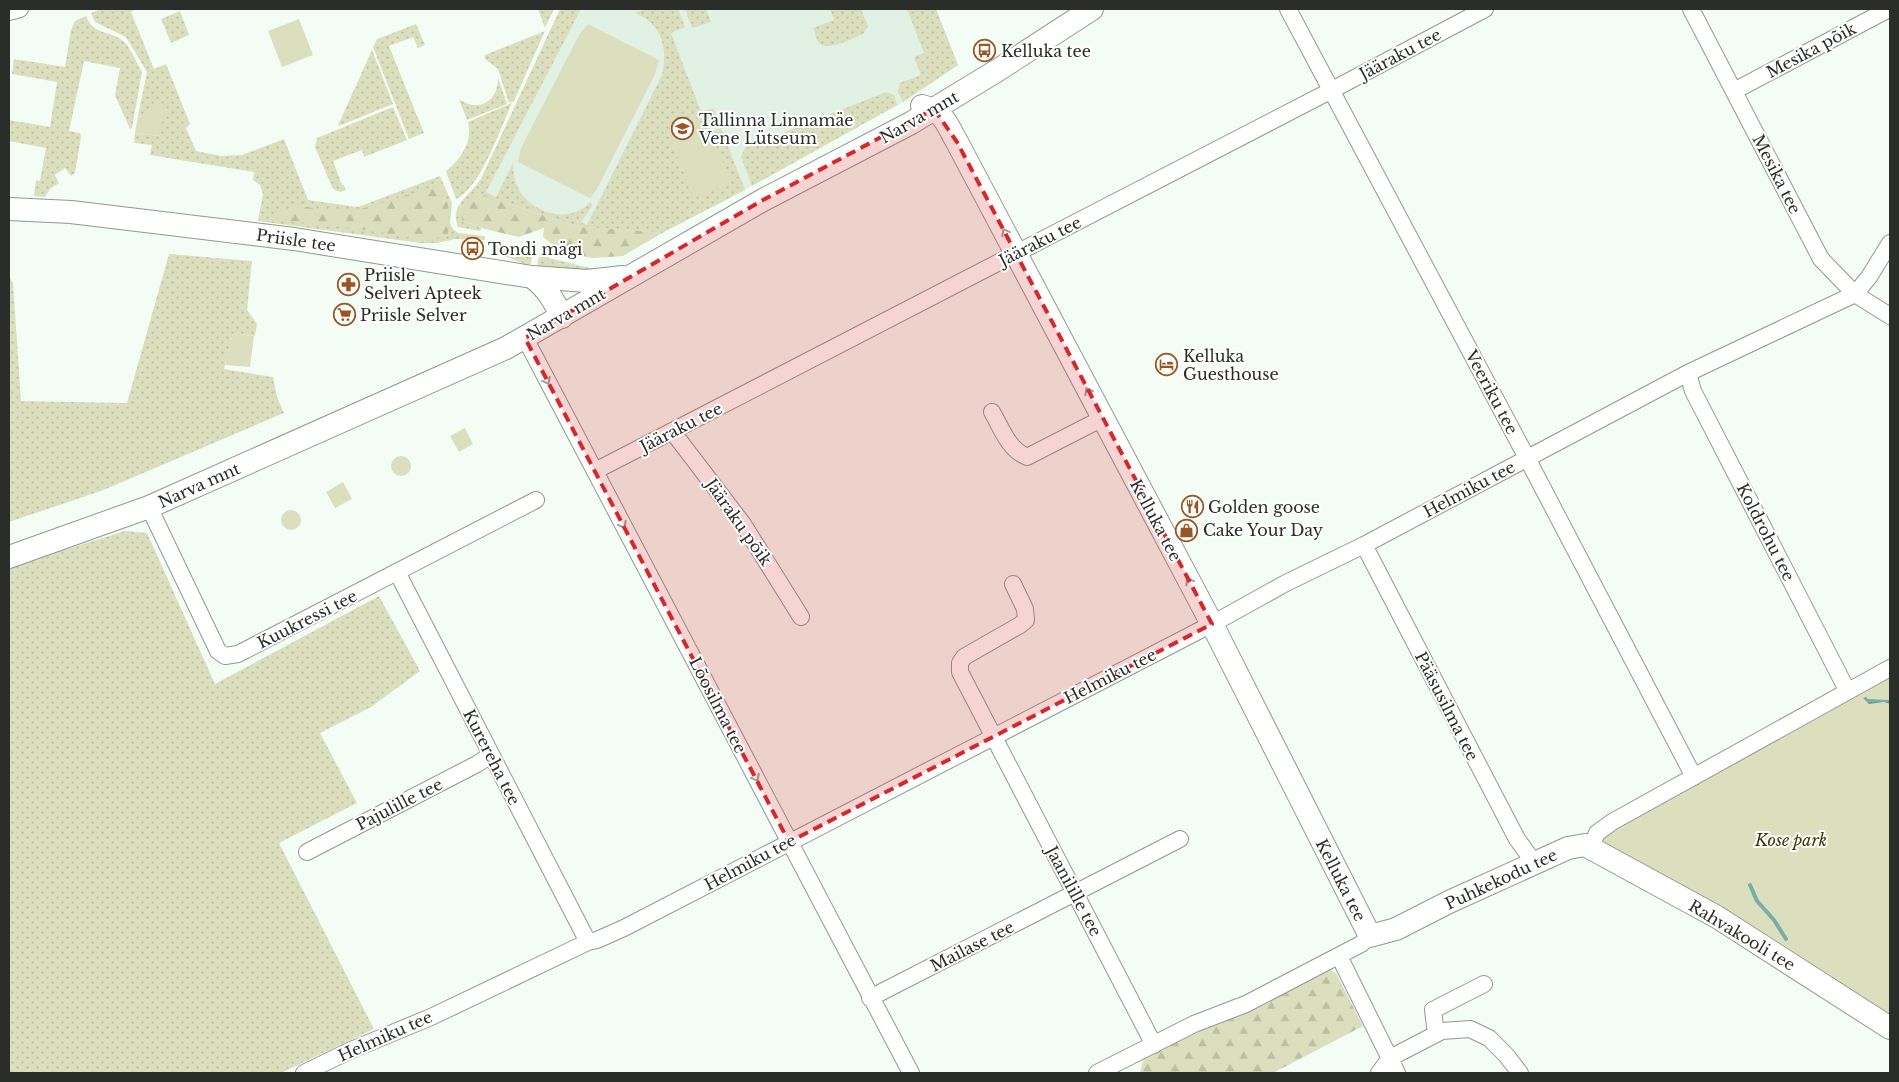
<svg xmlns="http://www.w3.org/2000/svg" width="1899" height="1082" font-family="'Libre Baskerville',serif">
	<defs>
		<pattern id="grass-dots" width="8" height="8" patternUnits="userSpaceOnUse" patternTransform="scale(1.25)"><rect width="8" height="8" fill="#dbdfbd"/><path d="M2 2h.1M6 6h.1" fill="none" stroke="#bcc0a3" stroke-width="1.8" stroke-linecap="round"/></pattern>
		<pattern id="forest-firs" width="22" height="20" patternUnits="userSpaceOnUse" patternTransform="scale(1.25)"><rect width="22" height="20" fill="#dbdfbd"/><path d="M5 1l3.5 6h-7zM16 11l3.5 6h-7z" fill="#bcc0a3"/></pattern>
		<pattern id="water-rules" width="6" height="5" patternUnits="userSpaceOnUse" patternTransform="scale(1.25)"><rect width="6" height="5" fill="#78aeaa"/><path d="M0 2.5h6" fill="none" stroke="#638e8b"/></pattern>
	</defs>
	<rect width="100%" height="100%" fill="#f3fdf5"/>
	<path fill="#e1f1e4" d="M573 9H936L958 65 900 104 748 188 662 233 575 226 485 195 482 187Z"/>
	<path fill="url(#grass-dots)" d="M102 9H137L131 12 154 69 166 64 190 124 186 128 196 151 221 156 242 155 284 139 308 200 358 207 440 176 452 203 450 223 453 229 458 233 485 236V240L455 239 437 243H421L258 221 263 194 260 185 253 180 254 172 150 155 152 145 134 143 135 133 160 136 153 111 144 117 138 116 147 72 126 37 95 22 91 13Z
		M538 9H554L545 28Z
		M560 9H581L486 192 496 197 513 163C513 171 514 179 517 186 527 208 556 221 578 211 583 209 587 205 591 202L592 206 581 222 587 225 662 75C668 48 662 24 635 13L645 9H678L685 27 671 33 701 112 713 108 718 119 715 125 709 127 706 123 731 183 710 132 721 128 745 190 662 233 575 226 485 195 462 220 482 228 480 231 458 227C449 205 470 196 481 179Z
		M685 9H706L711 22 692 28Z
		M830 9H861L868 26 863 34C854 38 828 51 820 44 816 40 815 33 813 28L834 20Z
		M907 9H936L958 65 903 102 898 92 900 83 921 75 914 57 924 53Z
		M180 11 189 35 171 43 161 19Z
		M86 16C94 36 110 30 123 41 130 46 137 64 142 72L132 128 130 129 115 95 120 68 84 61 69 131 80 133 81 137 75 173 71 176 65 168 55 175 59 183 50 189 45 197 34 196 36 180 40 181 46 148 9 141V120L50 127 57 82 12 74 14 59 65 67 71 30 75 21Z
		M416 24 425 45 418 48 413 37 389 46 424 133 409 139 373 47 377 39Z
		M545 31 514 101 509 103 498 69 485 59V55Z
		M372 50 393 104 339 126 338 123 340 121Z
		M498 78 507 104 467 120 459 99C478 113 498 102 498 78Z
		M886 92 894 95 897 105 752 186 741 157 745 148Z
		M512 103C501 127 480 189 456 199L446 171C461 159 473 142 468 122Z
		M393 107 407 140 364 157 362 150 333 161 342 185H344L346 190 340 192 333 189 315 147 317 138Z
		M500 247 531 254 532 257 531 264H525L494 252 495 248Z
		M169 254 252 261 247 310 257 324 255 336 233 333 224 369 273 377 277 397 284 413 101 491 9 522V276L13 284 21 401 127 403Z
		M541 256 590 268 617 270H537L538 259Z
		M125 531 147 533 215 684 379 596 420 671 371 707 320 733 357 803 279 843 374 1029 281 1073H9V567Z"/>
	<path fill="url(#forest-firs)" d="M440 185 448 202V235L426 241 374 231 282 220 270 215 295 206 351 212Z
		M485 195 575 226 662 233 623 256 593 258 563 252 543 237 544 228 519 237 485 229 462 220 461 212 474 198Z
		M1328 969 1336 973 1363 1026 1273 1073H1140L1144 1057Z"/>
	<path fill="#dbdfbd" d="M299 19 313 55 282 67 268 31Z
		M588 24 659 60 655 74 597 189 590 198 518 162 521 148 579 35Z
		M154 104 165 105 160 136 135 133 138 116 144 117 145 109 153 111Z
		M707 123 731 183 694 198 670 138Z
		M233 333 254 336 250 367 225 365Z
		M465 428 473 444 459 452 450 436Z
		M391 466a10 10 0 1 1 20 0a10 10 0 1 1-20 0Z
		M343 482 352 499 335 508 326 492Z
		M281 520a10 10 0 1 1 20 0a10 10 0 1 1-20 0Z
		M1890 672V1021L1603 845 1601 839 1602 835Z"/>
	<path fill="url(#water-rules)" d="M1866 697 1868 699 1890 700V704L1884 702 1869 704 1863 698Z"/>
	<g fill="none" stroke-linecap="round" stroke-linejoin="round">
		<path stroke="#78aeaa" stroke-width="4" d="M1750 885 1757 901 1774 920 1786 939"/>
		<defs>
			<path id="street" d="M1288 9 1527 458 1694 777
				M1691 9 1821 259 1855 294 1890 316
				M9 12 20 9
				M1734 91 1889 9
				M525 338 911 1073
				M1688 373 1693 391 1847 690
				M992 412C1002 429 1008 449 1027 457L1103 418
				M672 431 743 524 801 617
				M595 471 1332 90 1485 9
				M149 507 218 651 225 656 238 654 536 500
				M1364 545 1517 839 1535 864
				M397 572 588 942
				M1013 584 1025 609 1026 620 1020 625 964 657 960 663V672L1154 1045
				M1591 846 1597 833 1612 822 1890 668
				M307 852 477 764 491 755
				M1339 956 1397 1073
				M870 998 1180 839
				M1436 1034 1433 1010 1484 984
				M304 1073 349 1051 431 1017 588 942 597 940 624 928 1212 624 1286 583 1364 545 1688 373 1855 294 1869 277 1890 243
				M1097 1073 1194 1024 1246 1004 1361 944 1370 936
				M1379 1073 1390 1058 1442 1031 1470 1029 1489 1038 1506 1055 1520 1073"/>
			<path id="secondary" d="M922 106C945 112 946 123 957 142L1212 624 1370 936 1396 929 1449 902 1568 848 1585 845 1717 917 1890 1028
				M9 209 71 212 294 239 532 277C547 288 554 301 562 317
				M532 277 587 281 623 277
				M9 557 149 507 506 348 763 200 911 123 998 70 1092 9"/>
		</defs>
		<use href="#street" stroke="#909991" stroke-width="18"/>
		<use href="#secondary" stroke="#909991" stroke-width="24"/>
		<use href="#street" stroke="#fff" stroke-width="16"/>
		<use href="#secondary" stroke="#fff" stroke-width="22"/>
	</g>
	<defs><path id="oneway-chevron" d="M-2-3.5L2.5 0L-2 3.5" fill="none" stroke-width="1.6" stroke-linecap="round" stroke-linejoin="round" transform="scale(1.25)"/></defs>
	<g stroke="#9fa09f">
		<use href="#oneway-chevron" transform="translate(1005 232) rotate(-118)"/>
		<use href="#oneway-chevron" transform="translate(547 381) rotate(62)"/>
		<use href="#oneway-chevron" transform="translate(1088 391) rotate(-118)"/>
		<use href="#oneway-chevron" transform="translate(623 525) rotate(62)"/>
		<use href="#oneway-chevron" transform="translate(1189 581) rotate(-118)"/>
		<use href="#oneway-chevron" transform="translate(756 778) rotate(63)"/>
	</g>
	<path fill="#d62828" fill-opacity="0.2" stroke="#d62828" stroke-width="4" stroke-dasharray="10 6" stroke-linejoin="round" d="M934 109 957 142 1212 624 789 842 525 338 763 200Z"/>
	<defs>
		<symbol id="bus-ring" viewBox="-11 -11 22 22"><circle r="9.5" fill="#fff" stroke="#985623" stroke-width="1.5"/><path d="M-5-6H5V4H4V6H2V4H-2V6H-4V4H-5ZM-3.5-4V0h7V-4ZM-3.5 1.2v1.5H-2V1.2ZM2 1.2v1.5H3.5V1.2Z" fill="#985623"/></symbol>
		<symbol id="school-ring" viewBox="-11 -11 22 22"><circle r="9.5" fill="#fff" stroke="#985623" stroke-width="1.5"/><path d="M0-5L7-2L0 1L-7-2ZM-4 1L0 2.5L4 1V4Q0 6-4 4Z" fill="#985623"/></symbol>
		<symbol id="pharmacy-ring" viewBox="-11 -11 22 22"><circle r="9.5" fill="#fff" stroke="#985623" stroke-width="1.5"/><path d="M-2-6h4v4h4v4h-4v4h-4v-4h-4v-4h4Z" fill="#985623"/></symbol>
		<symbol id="supermarket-ring" viewBox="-11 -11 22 22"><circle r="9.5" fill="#fff" stroke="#985623" stroke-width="1.5"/><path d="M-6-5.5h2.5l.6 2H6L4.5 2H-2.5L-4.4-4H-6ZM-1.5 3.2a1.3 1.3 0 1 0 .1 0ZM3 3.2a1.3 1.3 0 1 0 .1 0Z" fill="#985623"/></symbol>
		<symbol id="hotel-ring" viewBox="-11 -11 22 22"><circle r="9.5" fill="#fff" stroke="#985623" stroke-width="1.5"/><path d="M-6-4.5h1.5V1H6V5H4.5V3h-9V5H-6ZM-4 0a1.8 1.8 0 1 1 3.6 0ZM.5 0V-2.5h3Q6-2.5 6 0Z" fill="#985623"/></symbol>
		<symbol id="restaurant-ring" viewBox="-11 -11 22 22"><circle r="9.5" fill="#fff" stroke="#985623" stroke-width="1.5"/><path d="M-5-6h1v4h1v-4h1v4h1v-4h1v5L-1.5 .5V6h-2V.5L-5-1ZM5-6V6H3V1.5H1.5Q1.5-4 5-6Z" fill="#985623"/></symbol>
		<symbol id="shop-ring" viewBox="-11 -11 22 22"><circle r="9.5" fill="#fff" stroke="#985623" stroke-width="1.5"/><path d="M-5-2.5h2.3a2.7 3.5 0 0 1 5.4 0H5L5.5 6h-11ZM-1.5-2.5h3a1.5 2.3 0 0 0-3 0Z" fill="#985623"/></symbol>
	</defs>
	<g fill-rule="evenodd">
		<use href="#bus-ring" x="972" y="38" width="25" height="25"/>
		<use href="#school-ring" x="670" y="116" width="25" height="25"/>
		<use href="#bus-ring" x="460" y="236" width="25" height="25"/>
		<use href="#pharmacy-ring" x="336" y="272" width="25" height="25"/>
		<use href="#supermarket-ring" x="332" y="302" width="25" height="25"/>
		<use href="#hotel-ring" x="1154" y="352" width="25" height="25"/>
		<use href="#restaurant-ring" x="1180" y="494" width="25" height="25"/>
		<use href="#shop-ring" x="1174" y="518" width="25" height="25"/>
	</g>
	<g text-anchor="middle" stroke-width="4" stroke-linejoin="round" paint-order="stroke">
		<g font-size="16" fill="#2a2d2a" stroke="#fff">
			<text transform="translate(1811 50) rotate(-28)" y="6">Mesika põik</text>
			<text transform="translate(1400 54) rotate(-28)" y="6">Jääraku tee</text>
			<text transform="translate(919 117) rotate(-30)" y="6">Narva mnt</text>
			<text transform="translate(1777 174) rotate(63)" y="6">Mesika tee</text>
			<text transform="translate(296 240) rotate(8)" y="6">Priisle tee</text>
			<text transform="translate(1040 241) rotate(-27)" y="6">Jääraku tee</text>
			<text transform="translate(566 314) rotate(-30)" y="6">Narva mnt</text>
			<text transform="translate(1492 392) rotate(62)" y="6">Veeriku tee</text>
			<text transform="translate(681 427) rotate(-27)" y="6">Jääraku tee</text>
			<text transform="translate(199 485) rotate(-24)" y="6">Narva mnt</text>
			<text transform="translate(1469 489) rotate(-28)" y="6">Helmiku tee</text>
			<text transform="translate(1156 520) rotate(62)" y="6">Kelluka tee</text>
			<text transform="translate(739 522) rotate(55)" y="6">Jääraku põik</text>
			<text transform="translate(1766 532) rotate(63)" y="6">Koldrohu tee</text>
			<text transform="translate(307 619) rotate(-27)" y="6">Kuukressi tee</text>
			<text transform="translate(1110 676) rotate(-27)" y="6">Helmiku tee</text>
			<text transform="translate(718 705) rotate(63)" y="6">Lõosilma tee</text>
			<text transform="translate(1447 706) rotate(63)" y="6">Pääsusilma tee</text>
			<text transform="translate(492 757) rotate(63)" y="6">Kurereha tee</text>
			<text transform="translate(399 804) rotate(-27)" y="6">Pajulille tee</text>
			<text transform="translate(750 862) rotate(-28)" y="6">Helmiku tee</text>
			<text transform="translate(1501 879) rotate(-25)" y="6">Puhkekodu tee</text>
			<text transform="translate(1341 880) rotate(63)" y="6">Kelluka tee</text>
			<text transform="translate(1074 891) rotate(62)" y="6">Jaanilille tee</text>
			<text transform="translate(1742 935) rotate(31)" y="6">Rahvakooli tee</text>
			<text transform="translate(972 946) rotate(-27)" y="6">Mailase tee</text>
			<text transform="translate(385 1036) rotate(-24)" y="6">Helmiku tee</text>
		</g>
		<g font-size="16" fill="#2a2d2a" stroke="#fff" text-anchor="start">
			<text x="1001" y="57">Kelluka tee</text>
			<text x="699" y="126">Tallinna Linnamäe<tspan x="699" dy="18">Vene Lütseum</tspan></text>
			<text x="488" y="255">Tondi mägi</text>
			<text x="364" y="281">Priisle<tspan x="364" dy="18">Selveri Apteek</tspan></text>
			<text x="360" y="321">Priisle Selver</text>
			<text x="1183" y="362">Kelluka<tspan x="1183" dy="18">Guesthouse</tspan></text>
			<text x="1208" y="513">Golden goose</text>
			<text x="1203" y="536">Cake Your Day</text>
		</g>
		<g font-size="16" font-style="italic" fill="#383b07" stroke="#fff">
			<text x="1791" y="846">Kose park</text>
		</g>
	</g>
	<rect width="1899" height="1082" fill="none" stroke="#2a2d2a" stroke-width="20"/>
</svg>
